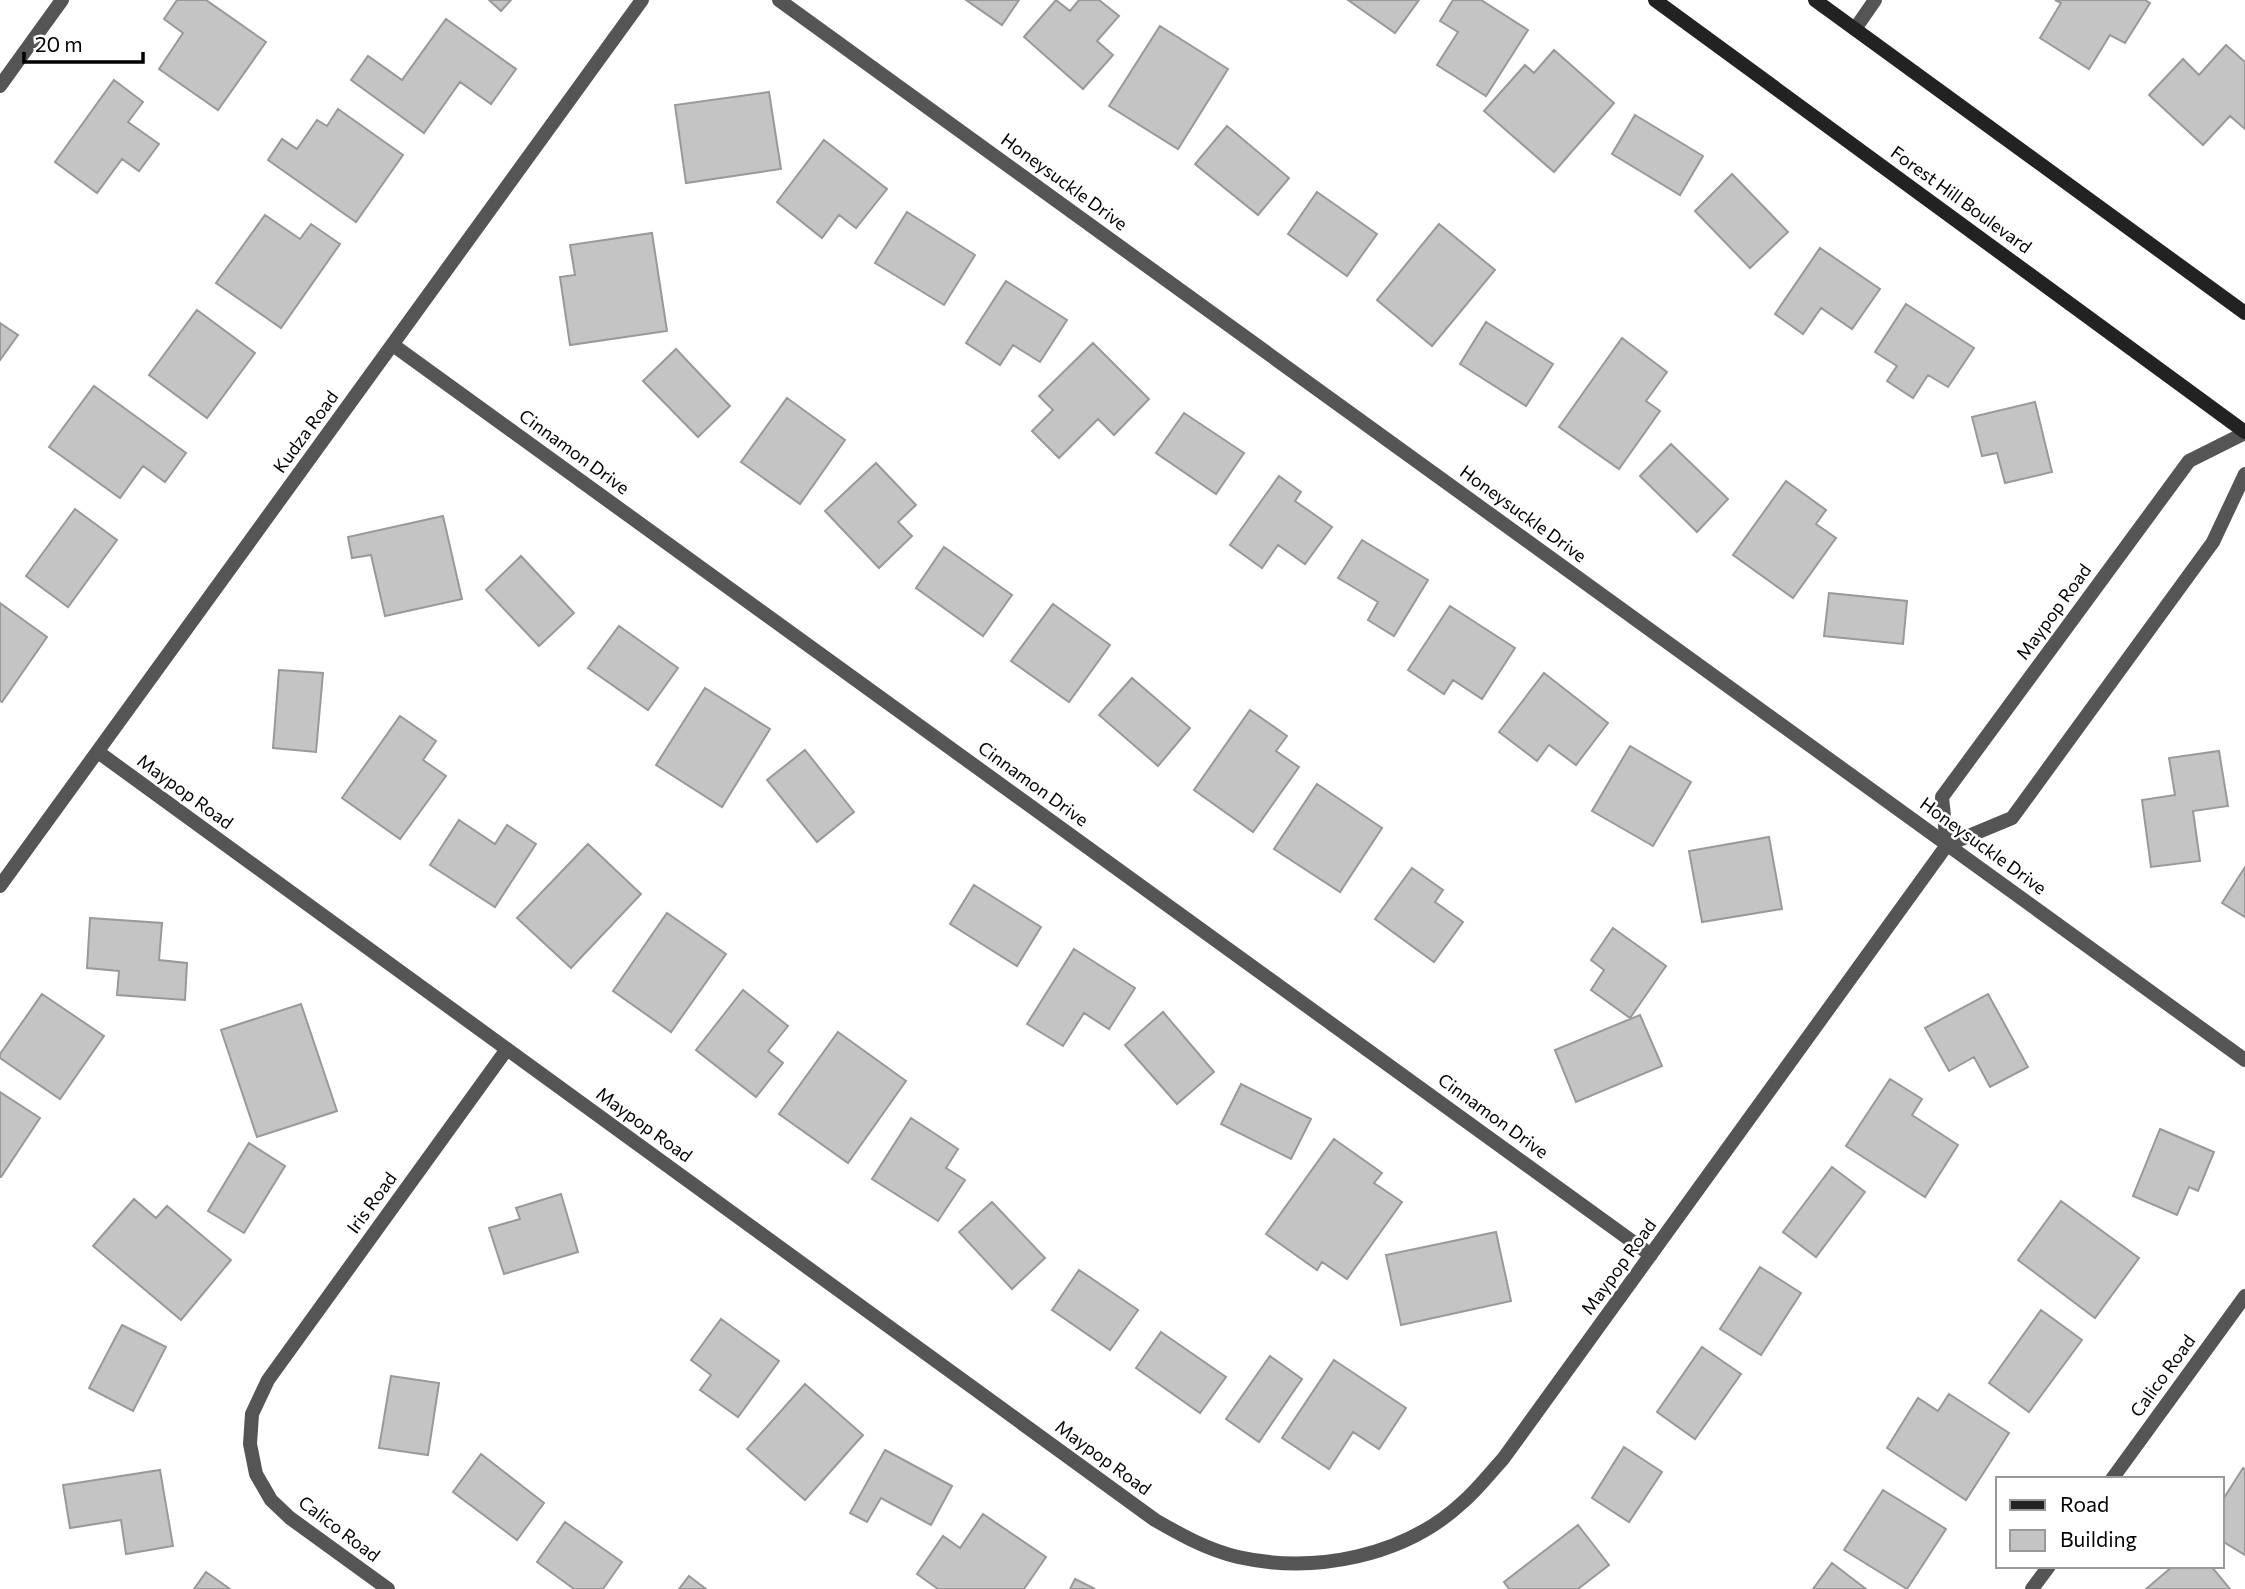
<svg xmlns="http://www.w3.org/2000/svg" width="2245" height="1589" font-family="Commissioner,sans-serif">
	<rect width="100%" height="100%" fill="#fff"/>
	<path fill="#c4c4c4" stroke="#999" stroke-width="2" d="M177 0H206L266 42 218 110 159 69 183 33 164 19Z
		M489 0H511L501 11Z
		M966 0H1019L1002 25Z
		M1056 0 1070 11 1079 0H1099L1119 16 1097 41 1113 55 1083 89 1024 37Z
		M1348 0H1419L1395 33Z
		M1453 0H1481L1528 30 1486 96 1437 65 1458 32 1440 21Z
		M2055 0H2145L2150 3 2125 43 2110 35 2089 69 2040 38 2061 3Z
		M446 19 516 69 491 104 460 82 424 133 351 80 368 56 402 80Z
		M1160 26 1228 69 1178 149 1109 106Z
		M2226 45 2245 62V129L2230 116 2203 145 2149 95 2183 59 2199 75Z
		M1554 50 1614 103 1554 172 1484 111 1525 65 1534 73Z
		M114 80 143 102 128 122 159 144 139 171 122 159 97 193 55 162Z
		M769 92 781 169 686 183 675 105Z
		M338 109 403 155 356 222 268 160 282 139 297 149 317 120 327 126Z
		M1635 115 1703 156 1680 195 1612 154Z
		M1227 126 1289 178 1258 215 1195 164Z
		M824 140 887 189 856 228 839 215 822 238 777 202Z
		M1732 174 1788 232 1750 268 1695 211Z
		M1317 192 1377 234 1347 276 1288 234Z
		M907 212 975 255 944 305 875 263Z
		M265 215 300 239 311 224 340 244 281 328 216 283Z
		M1439 224 1495 270 1432 346 1377 300Z
		M652 233 667 331 570 345 560 277 575 275 570 245Z
		M1820 248 1880 289 1852 329 1821 308 1803 334 1775 314Z
		M1006 281 1067 320 1040 362 1013 345 1000 365 966 343Z
		M1906 304 1974 348 1948 387 1928 375 1913 398 1887 381 1897 366 1875 352Z
		M197 310 255 353 207 418 149 375Z
		M1486 322 1553 364 1526 406 1460 364Z
		M0 323 18 335 0 360Z
		M1622 338 1667 372 1646 401 1660 411 1619 469 1559 427Z
		M1093 343 1149 399 1114 435 1098 419 1059 458 1032 431 1053 410 1039 396Z
		M676 349 730 406 698 437 643 381Z
		M94 386 186 453 165 482 143 466 120 498 49 447Z
		M787 398 845 440 800 504 741 462Z
		M2035 402 2052 472 2005 483 1997 453 1982 456 1972 417Z
		M1184 413 1244 453 1216 494 1156 453Z
		M1671 444 1728 499 1697 532 1640 476Z
		M876 463 916 505 898 522 912 536 879 568 825 511Z
		M1279 476 1301 492 1295 501 1332 527 1305 564 1278 545 1262 568 1230 545Z
		M1786 481 1826 510 1816 524 1836 538 1793 598 1733 555Z
		M75 509 117 540 68 607 26 576Z
		M443 516 462 599 385 616 371 555 352 558 348 537Z
		M1362 540 1428 580 1394 636 1368 620 1378 602 1338 578Z
		M944 547 1012 595 983 636 916 588Z
		M521 556 574 613 539 646 486 590Z
		M1829 593 1907 601 1903 644 1824 636Z
		M0 603 47 637 2 702 0 701Z
		M1053 604 1110 645 1069 702 1011 661Z
		M1450 606 1515 648 1482 699 1453 680 1444 694 1408 670Z
		M619 626 678 668 648 710 588 668Z
		M279 670 323 673 316 752 273 748Z
		M1544 673 1608 723 1576 765 1549 745 1537 761 1499 732Z
		M1132 678 1190 728 1158 766 1099 715Z
		M705 688 770 729 722 807 656 765Z
		M1250 710 1287 736 1276 751 1299 767 1253 832 1194 790Z
		M400 716 436 741 423 760 446 776 400 839 342 798Z
		M1630 746 1691 782 1653 846 1592 811Z
		M805 750 854 812 817 842 767 780Z
		M2219 751 2228 806 2193 811 2200 861 2151 867 2142 800 2175 795 2169 758Z
		M1317 784 1382 828 1340 892 1274 849Z
		M459 820 495 844 507 825 536 844 495 907 430 865Z
		M1769 837 1782 909 1702 922 1689 851Z
		M588 844 641 894 571 968 517 918Z
		M2245 867V917L2222 903Z
		M1412 868 1443 890 1435 902 1463 922 1434 962 1375 919Z
		M974 885 1041 927 1017 966 950 924Z
		M667 913 726 954 671 1032 613 991Z
		M90 918 162 923 159 960 187 963 185 1000 117 995 119 971 87 968Z
		M1613 928 1666 966 1630 1018 1591 990 1604 970 1591 960Z
		M1074 949 1135 988 1109 1029 1084 1013 1063 1046 1027 1024Z
		M743 990 788 1026 768 1051 783 1063 756 1097 696 1050Z
		M42 994 104 1036 60 1099 0 1058V1054Z
		M1988 994 2028 1067 1990 1087 1974 1057 1949 1071 1925 1028Z
		M301 1004 337 1111 257 1137 221 1030Z
		M1163 1012 1214 1072 1177 1104 1125 1045Z
		M1640 1015 1662 1066 1576 1102 1555 1050Z
		M838 1032 906 1081 848 1163 779 1114Z
		M1890 1079 1922 1099 1912 1115 1958 1145 1925 1197 1846 1146Z
		M1241 1084 1311 1119 1291 1159 1221 1124Z
		M0 1092 40 1118 1 1177H0Z
		M911 1118 958 1149 946 1168 965 1180 938 1221 872 1179Z
		M2160 1129 2214 1152 2198 1191 2189 1187 2177 1215 2133 1196Z
		M1334 1139 1382 1173 1374 1183 1402 1202 1347 1279 1322 1262 1317 1270 1266 1234Z
		M249 1143 285 1166 244 1233 208 1211Z
		M1832 1167 1865 1192 1816 1257 1783 1232Z
		M561 1194 578 1252 504 1274 489 1228 520 1219 516 1208Z
		M134 1199 156 1218 167 1206 231 1260 181 1320 93 1246Z
		M2061 1201 2139 1258 2095 1318 2018 1260Z
		M992 1202 1045 1258 1012 1289 959 1232Z
		M1496 1232 1511 1301 1401 1325 1386 1255Z
		M1760 1267 1801 1293 1761 1355 1720 1329Z
		M1079 1270 1138 1310 1110 1350 1052 1310Z
		M2041 1310 2082 1340 2029 1412 1989 1383Z
		M721 1319 779 1361 738 1417 700 1390 711 1375 691 1360Z
		M122 1325 166 1347 133 1411 89 1388Z
		M1161 1332 1226 1377 1200 1413 1136 1368Z
		M1702 1347 1741 1374 1695 1439 1657 1412Z
		M1270 1356 1302 1379 1259 1442 1226 1419Z
		M1334 1360 1406 1408 1379 1449 1353 1432 1329 1469 1282 1438Z
		M391 1376 439 1383 428 1455 379 1448Z
		M805 1384 863 1435 805 1500 747 1449Z
		M1949 1394 2009 1433 1966 1500 1887 1448 1918 1398 1938 1411Z
		M1624 1447 1662 1472 1629 1522 1592 1498Z
		M885 1450 952 1486 931 1525 881 1498 867 1522 850 1513Z
		M481 1454 544 1503 517 1540 453 1492Z
		M2243 1468 2245 1470V1555L2222 1541V1501Z
		M160 1470 173 1546 126 1554 121 1520 70 1528 63 1485Z
		M1883 1490 1946 1529 1907 1589 1844 1550Z
		M983 1514 1046 1557 1024 1589H938L917 1574 943 1536 960 1548Z
		M565 1522 622 1562 603 1589H574L537 1562Z
		M1578 1525 1609 1565 1578 1589H1509L1504 1582Z
		M1832 1563 1866 1589H1813Z
		M2173 1566H2211L2230 1589H2146Z
		M206 1572 230 1589H194Z
		M689 1576 706 1589H679Z
		M1075 1579 1095 1589H1070Z"/>
	<g fill="none" stroke-linecap="round" stroke-linejoin="round">
		<path stroke="#555" stroke-width="14" d="M779 0 2245 1060
			M1855 29 1875 0
			M0 86 62 0
			M393 345 1651 1255
			M98 752 1155 1520C1181 1535 1208 1550 1238 1557 1314 1574 1404 1557 1463 1502 1478 1489 1490 1473 1503 1459L1947 845 2012 818 2213 542 2245 474
			M1947 845 1942 797 2189 461 2245 433
			M0 886 642 0
			M2112 1479 2245 1296
			M388 1589 290 1518 271 1500 256 1474 250 1444 252 1414 268 1380 507 1049
			M2032 1589 2049 1566"/>
		<path stroke="#222" stroke-width="14" d="M1655 0 2245 432
			M1815 0 2245 313"/>
	</g>
	<g text-anchor="middle" stroke-width="5" stroke-linejoin="round" paint-order="stroke">
		<g font-size="18" fill="#000" stroke="#fff">
			<text transform="translate(1064 182) rotate(36)" y="6">Honeysuckle Drive</text>
			<text transform="translate(1961 200) rotate(36)" y="6">Forest Hill Boulevard</text>
			<text transform="translate(306 432) rotate(-54)" y="6">Kudza Road</text>
			<text transform="translate(574 452) rotate(36)" y="6">Cinnamon Drive</text>
			<text transform="translate(1523 514) rotate(36)" y="6">Honeysuckle Drive</text>
			<text transform="translate(2054 612) rotate(-54)" y="6">Maypop Road</text>
			<text transform="translate(1033 784) rotate(36)" y="6">Cinnamon Drive</text>
			<text transform="translate(185 792) rotate(36)" y="6">Maypop Road</text>
			<text transform="translate(1983 846) rotate(36)" y="6">Honeysuckle Drive</text>
			<text transform="translate(1493 1116) rotate(36)" y="6">Cinnamon Drive</text>
			<text transform="translate(644 1125) rotate(36)" y="6">Maypop Road</text>
			<text transform="translate(372 1203) rotate(-54)" y="6">Iris Road</text>
			<text transform="translate(1619 1267) rotate(-54)" y="6">Maypop Road</text>
			<text transform="translate(2163 1376) rotate(-54)" y="6">Calico Road</text>
			<text transform="translate(1103 1458) rotate(36)" y="6">Maypop Road</text>
			<text transform="translate(339 1529) rotate(37)" y="6">Calico Road</text>
		</g>
	</g>
	<rect x="1996" y="1477" width="228" height="91" fill="#ffffff" stroke="#999999" stroke-width="2"/>
	<rect x="2010" y="1500" width="35" height="10" fill="#222222" stroke="#999999" stroke-width="2"/>
	<text x="2060" y="1512" font-size="21" fill="#000000">Road</text>
	<rect x="2010" y="1530" width="35" height="21" fill="#c4c4c4" stroke="#999999" stroke-width="2"/>
	<text x="2060" y="1547" font-size="21" fill="#000000">Building</text>
	<path d="M24 52v10h119v-10" fill="none" stroke="#000000" stroke-width="3.5"/>
	<text x="35" y="52" font-size="21" fill="#000000" stroke="#ffffff" stroke-width="5" paint-order="stroke">20 m</text>
</svg>
